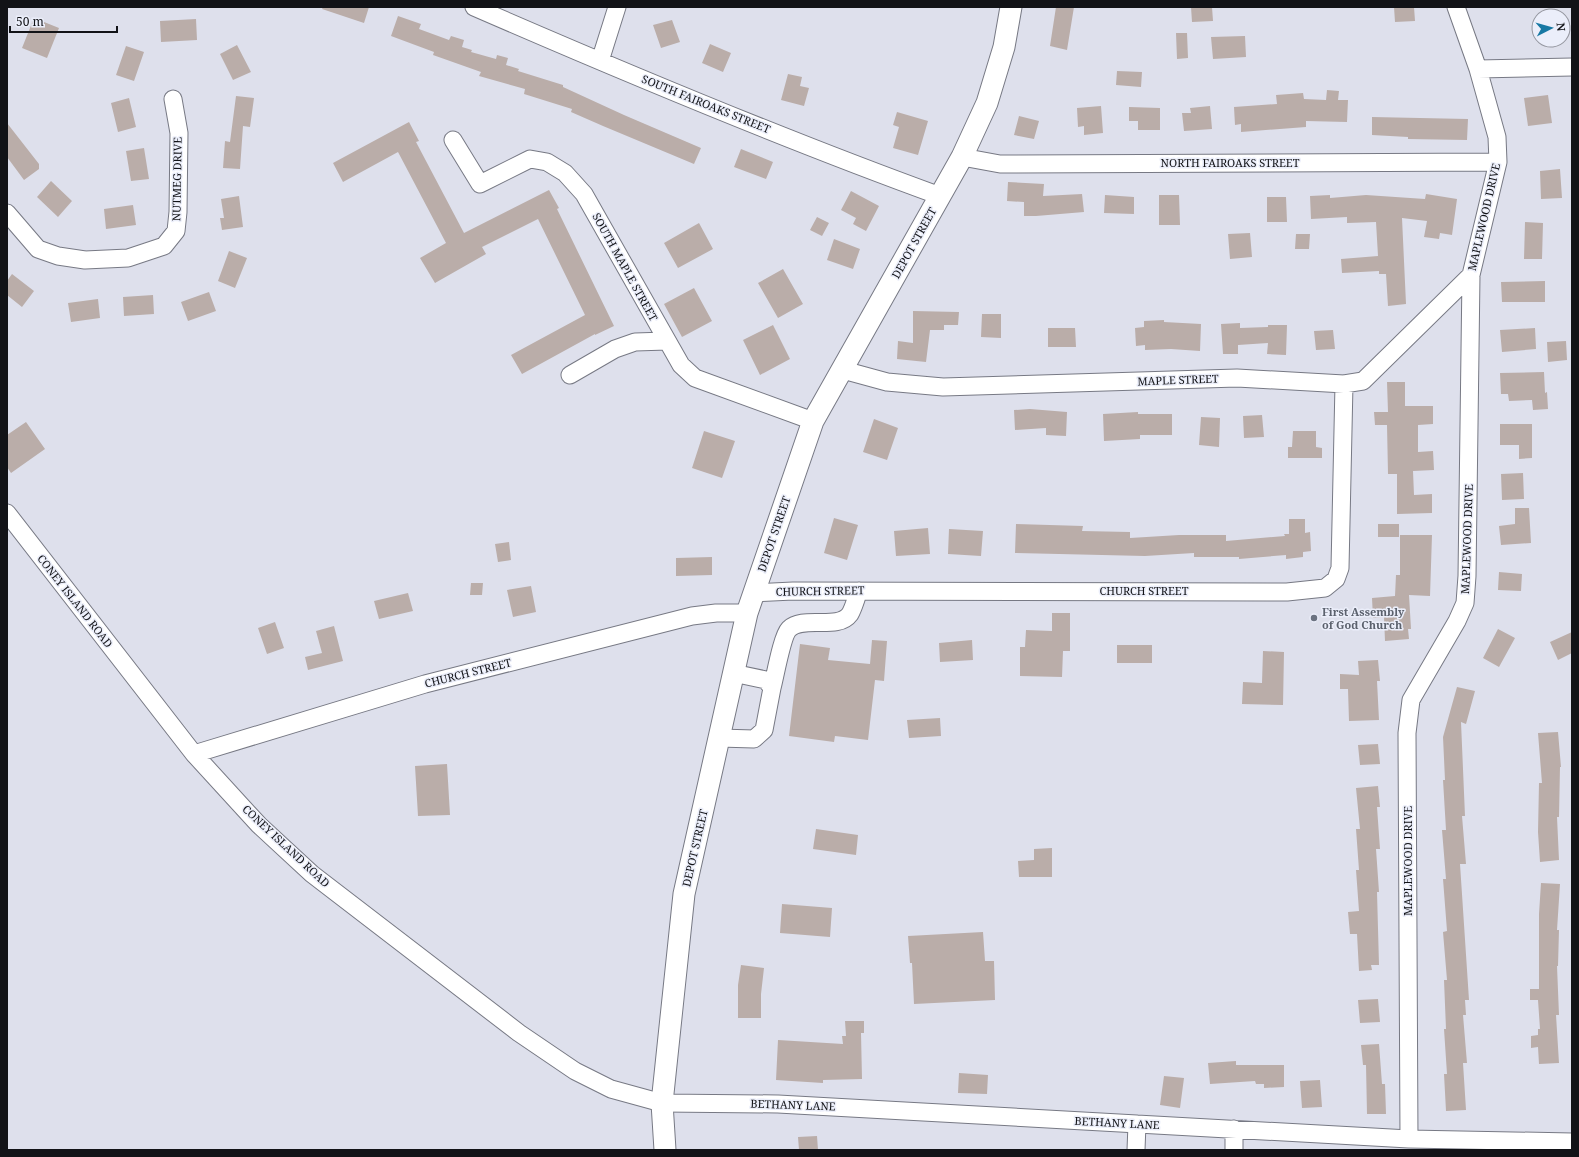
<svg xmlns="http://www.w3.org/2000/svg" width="1579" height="1157" font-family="'Noto Serif',serif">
	<rect width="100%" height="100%" fill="#dee0ec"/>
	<path fill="#baada9" d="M323 7H369L364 23 322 9Z
		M1056 7H1074L1067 50 1050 46Z
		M1191 7H1212L1213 21 1192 22Z
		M1394 7H1414L1415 21 1395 22Z
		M398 16 421 24 419 29 449 40 451 36 464 40 462 47 472 50 471 52 496 59 497 55 508 58 506 65 519 69 518 71 563 85V87L624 115 701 148 694 164 603 126 571 112 572 109 524 94 525 89 479 76 481 72 433 55 434 52 391 36Z
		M34 18 59 28 47 58 22 48Z
		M196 19 197 40 161 42 160 21Z
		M672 20 680 42 661 48 653 25Z
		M1176 33H1187L1188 58 1177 59Z
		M1245 36 1246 57 1213 59 1211 37Z
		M710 44 731 53 723 72 702 63Z
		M237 45 251 72 233 80 220 54Z
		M126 46 144 52 134 81 116 75Z
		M1117 71 1142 72 1141 87 1116 85Z
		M788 74 802 77 800 86 809 88 804 106 781 100Z
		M1327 90 1339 91 1338 100H1348L1347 122 1306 121V127L1241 132V124L1235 125 1234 107 1277 104 1276 95 1303 93 1304 99 1326 100Z
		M1548 95 1552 123 1528 126 1524 98Z
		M236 96 254 98 250 127 243 126 240 169 223 168 225 141 230 142Z
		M129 98 136 127 118 132 111 103Z
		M1101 106 1103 133 1084 135V126L1078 127 1077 108Z
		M1210 106 1212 129 1184 131 1182 113H1191L1190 108Z
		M1129 107 1160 108V130H1138V121H1129Z
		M897 112 928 121 918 155 893 148 899 127 893 125Z
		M1019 116 1039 121 1034 139 1014 135Z
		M1372 117 1468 119 1467 140 1408 139V137L1372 135Z
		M409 122 419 141 416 142 464 233 549 190 559 208 557 209 614 326 595 335V334L522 374 511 355 585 315 538 219 482 247 486 254 435 283 420 258 446 243 398 152 343 182 333 163Z
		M7 123 39 164V169L24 180 7 157Z
		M144 148 149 179 131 181 126 151Z
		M741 149 773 162 766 179 734 167Z
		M1560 169 1562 198 1541 199 1540 171Z
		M51 181 72 201 58 217 37 197Z
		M1008 182 1044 184 1043 196 1082 194 1084 212 1036 216H1024V202L1007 201Z
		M851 191 879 206 866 231 853 224 856 218 841 210Z
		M1426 194 1457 199 1452 235 1440 233 1439 239 1424 237 1427 221 1402 218 1406 304 1388 306 1386 274H1379V271L1342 273 1341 259 1378 256 1376 222 1347 223V217L1311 219 1310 196 1330 195V198L1366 195 1425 199Z
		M1105 195 1134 197V214L1104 213Z
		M1159 195H1179L1180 225H1159Z
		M239 196 243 227 222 230 220 218H224L221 199Z
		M1267 197H1286L1287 222H1267Z
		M133 205 136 225 106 229 104 209Z
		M817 217 829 223 822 236 810 230Z
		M1525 222 1543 223 1542 259H1524Z
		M699 223 713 249 678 268 664 243Z
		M1250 233 1252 257 1230 259 1228 234Z
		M1296 234H1310L1309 249H1295Z
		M834 239 860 249 853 269 827 260Z
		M229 251 247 258 235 288 218 281Z
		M783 269 803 304 778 318 758 283Z
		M12 274 34 291 22 307 7 295V281Z
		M1545 281V302H1502L1501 282Z
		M694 288 712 321 682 337 664 304Z
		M209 292 216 311 188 321 181 302Z
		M153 295 154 314 124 316 123 297Z
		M98 299 100 318 71 322 68 303Z
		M913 311 959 312 958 325H944V330H930L926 362 897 359 898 341 913 343Z
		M982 314H1001V338L981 337Z
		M1164 320V322L1201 324 1200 351 1171 349 1145 350V345L1136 346 1135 328 1144 327V321Z
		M1240 323V328L1268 327V325H1287L1286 355 1267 354 1268 343 1238 345V354H1223L1221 324Z
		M773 325 790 359 760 375 743 340Z
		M1048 328H1075L1076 347H1048Z
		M1535 328 1536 349 1502 352 1500 330Z
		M1333 330 1335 349 1316 350 1314 331Z
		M1566 341 1567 360 1548 362 1547 342Z
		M1544 372 1545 393 1547 392 1548 409 1533 410 1532 400 1509 401 1508 394H1501L1500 373Z
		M1387 382H1405V406H1433V424L1418 425V452L1433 451 1434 470 1413 471 1414 495 1432 494V513L1397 514V474H1388L1387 425H1375L1374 412H1388Z
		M1030 409 1067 412 1066 436 1046 435V428L1015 430 1014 410Z
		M1138 412V414H1172V435H1140V439L1104 441 1103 414Z
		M1262 415 1264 437 1244 438 1243 416Z
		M1201 417 1220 418 1219 447 1199 445Z
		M874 419 898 428 887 460 863 452Z
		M26 422 45 449 11 473 7 467V435Z
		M1500 424H1532V458L1519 459V445H1500Z
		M704 431 735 441 722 478 692 468Z
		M1293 431H1316V447L1322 448V458H1288V447H1292Z
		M1523 473 1524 499 1502 500 1501 474Z
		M1515 508H1529L1531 543 1501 545 1499 526 1515 524Z
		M834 518 858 525 847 560 824 553Z
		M1289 519H1305V533L1310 532 1311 551 1303 552V557L1286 559V555L1239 559V557H1194V553L1145 556 1015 553 1016 524 1083 526 1082 531 1130 532V538L1179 535H1226V541L1285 536 1284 534H1289Z
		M1378 524H1399V537H1378Z
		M928 528 930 554 896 556 894 531Z
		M949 529 983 531 981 556 948 554Z
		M1400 535H1432L1430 596 1409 595 1411 629H1408L1409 639 1385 641 1384 617 1373 618 1372 598 1395 596 1396 575H1400Z
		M509 542 511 560 498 562 495 544Z
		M712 557V575L676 576V558Z
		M1499 572 1522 574 1521 591 1498 590Z
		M471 583H483L482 595H470Z
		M531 586 536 612 513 617 507 590Z
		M408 593 413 611 379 619 374 601Z
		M1052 613H1070V651H1063L1062 677 1020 676V647H1025L1026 630 1052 631Z
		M275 622 284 648 267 654 258 628Z
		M334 626 343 661 308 670 305 657 322 653 316 631Z
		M1498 629 1515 638 1499 667 1483 658Z
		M1572 632V653L1558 660 1550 642Z
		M872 640 887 641 884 681 875 680 868 740 835 736 834 742 789 736 800 644 830 648 828 660 870 664Z
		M972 640 973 660 940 662 939 643Z
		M1117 645H1152V663H1117Z
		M1263 651 1284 652 1283 705 1242 704 1243 682 1262 683Z
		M1378 660 1380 681H1377L1379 720 1349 721 1348 689H1340V674L1359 675 1358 661Z
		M1457 687 1475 691 1466 724 1461 722 1465 816H1462L1466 864H1460L1469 1000H1465L1466 1015H1463L1467 1063H1463L1466 1110 1446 1111 1444 1074H1447L1444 1029H1446L1444 980H1447L1443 932 1447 931 1443 879H1446L1442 830H1446L1443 780H1445L1443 737Z
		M940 718 941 736 909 738 907 720Z
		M1558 732 1561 767H1560L1559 817H1557L1559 860 1540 862 1538 832 1539 783H1542L1538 733Z
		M1378 744 1380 764 1360 765 1358 745Z
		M447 764 450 815 418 816 415 766Z
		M1378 786 1380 807H1377L1380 849H1376L1379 892H1377L1379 965H1371L1372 970 1359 971 1357 934H1350L1348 912 1359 911 1356 870H1359L1356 829H1360L1356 788Z
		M816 829 858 835 856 855 813 849Z
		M1052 848V877H1019L1018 861 1034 860V849Z
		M1541 883 1560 884 1557 930H1559L1558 966H1557L1559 1015H1556L1559 1063 1539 1064 1538 1047 1531 1048V1036L1538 1035V1029H1540L1538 1000H1530V989H1539V914Z
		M782 904 832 908 830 937 780 933Z
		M983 932 985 961H994L995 1000 914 1004 912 963H910L908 936Z
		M741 965 764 968 761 994V1018H738V985Z
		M1378 999 1380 1022 1360 1023 1358 1000Z
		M845 1021H864V1033H861L862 1079 823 1080V1083L776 1080 778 1040 843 1044 842 1036H846Z
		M1379 1044 1382 1084H1385L1386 1114H1367L1366 1065H1363L1361 1045Z
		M1236 1061V1065H1284V1087L1264 1088V1084H1256L1255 1081 1210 1084 1208 1063Z
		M959 1073 988 1075 987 1094 958 1093Z
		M1164 1076 1184 1078 1180 1108 1160 1105Z
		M1320 1080 1322 1107 1302 1108 1300 1081Z
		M817 1136 818 1150H799L798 1137Z"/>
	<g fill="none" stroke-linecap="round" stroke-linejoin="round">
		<defs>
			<path id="minor" d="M474 7C628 74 783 139 940 196
				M600 61 617 7
				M1478 69 1572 67
				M453 140 480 184 530 159 547 162 565 173 584 194 681 365 695 378 813 421
				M962 157 1000 164 1498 162
				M7 213 38 249 58 256 85 260 128 258 164 246 176 231 178 212 179 133 173 99
				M843 370 887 382 943 387 1237 378 1344 384 1363 381 1471 275
				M570 375 615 349 635 342 667 341
				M7 513 194 754 259 825 312 874 519 1033 575 1071 611 1089 662 1103 778 1104 1409 1139 1572 1142
				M754 593 793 591 1287 592 1325 588 1336 579 1340 568 1344 384
				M772 688C775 677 782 636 789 629 803 615 838 631 850 614 854 607 856 598 859 591
				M719 738 754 739 764 730 772 688 766 680 733 673
				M194 754 425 684 692 616 716 613H747
				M1234 1129V1150
				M1409 1139 1407 733 1411 700 1457 621 1465 603 1467 576 1471 275 1498 162 1497 137 1478 69 1456 7
				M1136 1150 1137 1124"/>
			<path id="major" d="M665 1150 662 1103 684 894 747 613 813 421 962 157 987 103 1004 47 1011 7"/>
		</defs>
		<use href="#minor" stroke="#777984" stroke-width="19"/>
		<use href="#major" stroke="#777984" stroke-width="23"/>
		<use href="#minor" stroke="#fff" stroke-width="17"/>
		<use href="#major" stroke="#fff" stroke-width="21"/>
	</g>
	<circle fill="#6b7280" stroke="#ebeefa" stroke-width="1.5" cx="1314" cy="618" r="4"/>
	<g text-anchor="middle" stroke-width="3" stroke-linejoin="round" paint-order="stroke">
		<g font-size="11" fill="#121317" stroke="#ebeefa">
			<text transform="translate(706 104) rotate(22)" y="4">SOUTH FAIROAKS STREET</text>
			<text x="1230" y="167">NORTH FAIROAKS STREET</text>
			<text transform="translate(177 179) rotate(-89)" y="4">NUTMEG DRIVE</text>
			<text transform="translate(1484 217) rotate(-77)" y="4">MAPLEWOOD DRIVE</text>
			<text transform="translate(914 243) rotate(-61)" y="4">DEPOT STREET</text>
			<text transform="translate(625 267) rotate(61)" y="4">SOUTH MAPLE STREET</text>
			<text transform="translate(1178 380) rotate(-2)" y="4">MAPLE STREET</text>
			<text transform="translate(774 534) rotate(-71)" y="4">DEPOT STREET</text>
			<text transform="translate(1467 539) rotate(-88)" y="4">MAPLEWOOD DRIVE</text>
			<text transform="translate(820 591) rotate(-1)" y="4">CHURCH STREET</text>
			<text x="1144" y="595">CHURCH STREET</text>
			<text transform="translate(75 601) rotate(52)" y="4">CONEY ISLAND ROAD</text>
			<text transform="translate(468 673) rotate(-14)" y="4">CHURCH STREET</text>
			<text transform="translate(286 846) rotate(43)" y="4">CONEY ISLAND ROAD</text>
			<text transform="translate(695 848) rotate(-77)" y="4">DEPOT STREET</text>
			<text transform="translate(1408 861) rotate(-90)" y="4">MAPLEWOOD DRIVE</text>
			<text transform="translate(793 1105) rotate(2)" y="4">BETHANY LANE</text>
			<text transform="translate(1117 1123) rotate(3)" y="4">BETHANY LANE</text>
		</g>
		<g font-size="11" font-weight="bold" fill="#5b616d" stroke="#ebeefa" text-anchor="start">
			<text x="1322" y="616">First Assembly<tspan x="1322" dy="13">of God Church</tspan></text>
		</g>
	</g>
	<rect width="1579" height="1157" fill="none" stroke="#121317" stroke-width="16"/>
	<g transform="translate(1551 28) rotate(84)"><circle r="19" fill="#ebeefa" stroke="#94969f"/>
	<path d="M0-3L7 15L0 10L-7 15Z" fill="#1778a4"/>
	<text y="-6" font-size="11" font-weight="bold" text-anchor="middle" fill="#121317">N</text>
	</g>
	<path d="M10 26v6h107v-6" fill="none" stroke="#121317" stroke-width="2"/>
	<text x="16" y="26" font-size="12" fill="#121317" stroke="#ebeefa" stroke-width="3" paint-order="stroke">50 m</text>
</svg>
